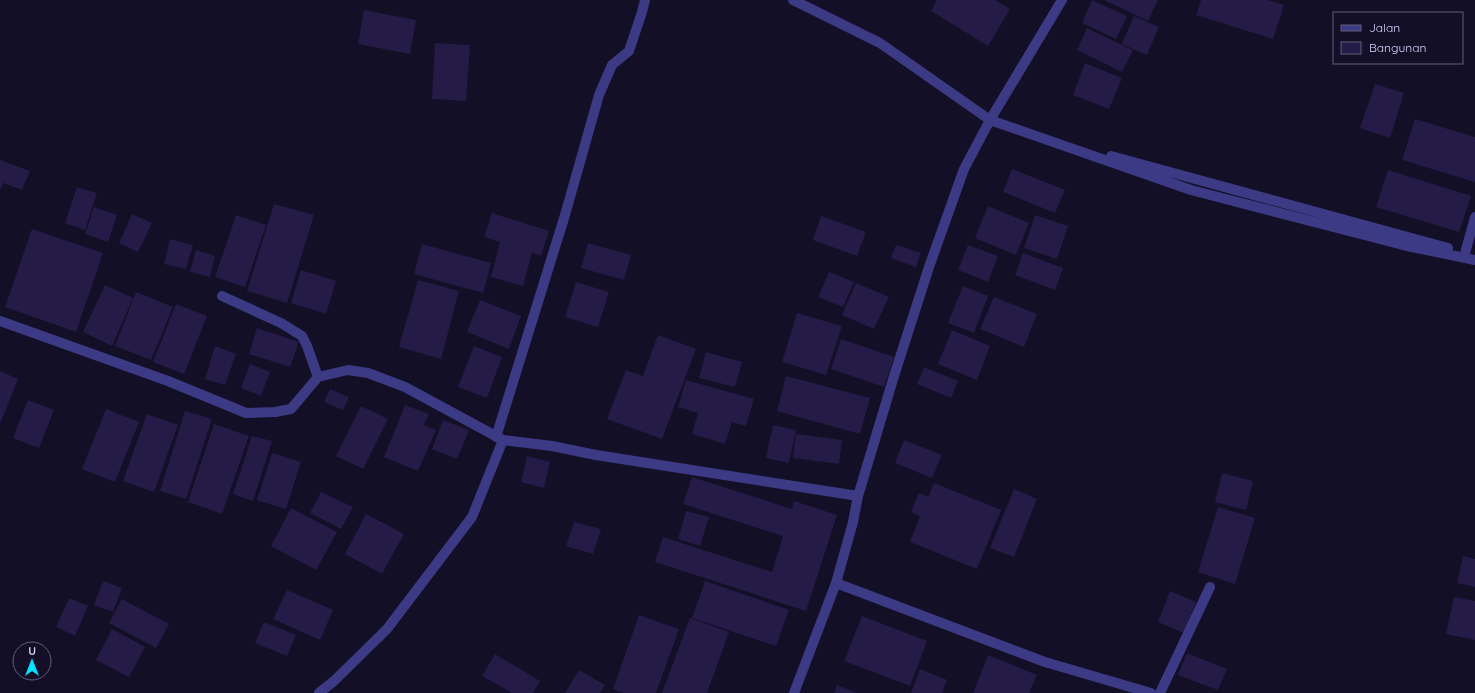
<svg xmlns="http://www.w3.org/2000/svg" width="1475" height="693" font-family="Quicksand,sans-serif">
	<rect width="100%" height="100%" fill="#130f26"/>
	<path fill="#241b47" d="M937 0H995L1010 9 988 46 931 11Z
		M1092 0 1127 16 1116 39 1082 23Z
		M1104 0H1158L1148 21Z
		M1201 0H1268L1284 5 1273 39 1196 15Z
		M364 10 416 20 410 54 358 44Z
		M1134 16 1159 27 1147 55 1122 44Z
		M1087 28 1133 50 1122 72 1077 50Z
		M435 43 470 45 466 101 432 99Z
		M1085 63 1122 78 1109 109 1073 95Z
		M1375 84 1404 93 1390 138 1360 128Z
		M1415 119 1475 137V182L1402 160Z
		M0 160 30 171 22 190 3 183 0 190Z
		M1012 169 1065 190 1055 213 1003 192Z
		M1388 170 1471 196 1459 232 1376 207Z
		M77 187 97 193 85 230 65 223Z
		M274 204 314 215 287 303 247 291Z
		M988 206 1029 223 1016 255 975 238Z
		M94 207 117 215 108 242 85 234Z
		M492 213 549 231 541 256 532 253 523 286 491 277 500 242 484 237Z
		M132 214 152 223 138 252 119 243Z
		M236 215 266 225 245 287 215 277Z
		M1035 215 1068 226 1057 259 1024 248Z
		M821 216 866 232 857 256 813 240Z
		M32 229 103 253 76 332 5 307Z
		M170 239 193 245 186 269 164 264Z
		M588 243 631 255 624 280 581 268Z
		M422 244 491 263 483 293 414 274Z
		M896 245 921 253 916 267 891 258Z
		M968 245 998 256 988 282 958 270Z
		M196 250 215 256 210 277 190 272Z
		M1023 253 1063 268 1055 290 1015 275Z
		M301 270 336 281 326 314 291 303Z
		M829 272 854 282 843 307 818 297Z
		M418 280 459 291 441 359 399 347Z
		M576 282 609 292 598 327 565 317Z
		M856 283 889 297 874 329 842 315Z
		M105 285 133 298 112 346 83 332Z
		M963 286 988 296 974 333 948 323Z
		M136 292 173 307 151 360 115 346Z
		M994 297 1037 314 1024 347 980 329Z
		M480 300 521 316 509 349 467 332Z
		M176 304 207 316 184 374 153 362Z
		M797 313 842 326 826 375 782 362Z
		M257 328 299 342 290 367 249 354Z
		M952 330 990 346 977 380 938 364Z
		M658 335 696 349 662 439 607 419 626 370 643 376Z
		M841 339 894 357 884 387 831 369Z
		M215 346 236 354 225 385 205 379Z
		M474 346 502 357 487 398 458 387Z
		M706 352 742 362 735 387 699 378Z
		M250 364 270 372 261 396 241 388Z
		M924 367 958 381 951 398 917 384Z
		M0 371 18 379 0 424Z
		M786 376 870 398 860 434 777 411Z
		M686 380 754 399 746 426 732 422 725 444 692 434 698 413 678 407Z
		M330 389 349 397 343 410 324 402Z
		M28 400 54 410 39 448 13 438Z
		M405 405 429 414 424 425 436 430 418 471 384 457Z
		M361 406 388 419 363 469 336 456Z
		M106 409 139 422 115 482 82 469Z
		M185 411 212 419 186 499 160 491Z
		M147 414 178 425 154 492 123 481Z
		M443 420 469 430 457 459 432 449Z
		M214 424 249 436 222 514 188 502Z
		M773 425 796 430 789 463 766 458Z
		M796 434 842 440 839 464 793 458Z
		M252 436 272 441 253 501 233 494Z
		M904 440 942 455 932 478 895 463Z
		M272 453 301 462 286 509 257 500Z
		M527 456 550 462 544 488 521 482Z
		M1222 473 1253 481 1246 510 1215 502Z
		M692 477 792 509 794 501 837 515 806 611 655 562 663 537 772 572 783 536 683 504Z
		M934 483 1001 510 977 569 910 542 920 516 911 512 919 493 928 497Z
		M1014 489 1037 499 1014 557 990 548Z
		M321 492 353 507 341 529 310 513Z
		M1218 507 1255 518 1235 584 1198 572Z
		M291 508 337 532 316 570 271 546Z
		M686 511 709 517 700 546 678 539Z
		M366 514 404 534 382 574 345 554Z
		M574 522 601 529 593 554 566 546Z
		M1463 556 1475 559V587L1457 583Z
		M103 581 122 588 113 612 94 605Z
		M705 581 789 610 776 646 692 618Z
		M287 590 333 610 320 640 273 619Z
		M1170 591 1196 602 1184 633 1158 622Z
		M1454 597 1475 601V640L1446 634Z
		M69 598 88 606 75 636 56 627Z
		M122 599 169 624 156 648 109 623Z
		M639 615 679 629 656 693H624L613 689Z
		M862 616 927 641 910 686 844 661Z
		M690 618 729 632 707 693H662Z
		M264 622 296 635 287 656 255 643Z
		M112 629 145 647 129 677 96 660Z
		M1187 653 1227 669 1218 690 1178 675Z
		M495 654 540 681 533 693H512L482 676Z
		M988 655 1037 675 1029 693H973Z
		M920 669 947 680 942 693H911Z
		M579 670 605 685 600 693H565Z
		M837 685 857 693H834Z"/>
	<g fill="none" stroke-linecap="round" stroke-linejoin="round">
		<path stroke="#3d3a85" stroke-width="10" d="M1160 693 1210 587"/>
		<path stroke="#3d3a85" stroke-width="10" d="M793 0 880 43 990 120 1191 190 1407 246 1475 260
			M1111 156 1448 248
			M1464 257 1475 217
			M222 296 281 323 302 336 307 346 318 377
			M0 321 168 381 246 413 275 412 291 409 318 377 348 370 368 373 405 387 503 440 552 446 596 455 858 496
			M496 437 565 215 599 95 612 65 629 51 642 12 645 0
			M836 583 1045 662 1151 693
			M319 693 334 681 387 629 472 517 503 440
			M794 693 836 583 853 522 858 496 894 376 929 267 964 169 990 120 1062 0"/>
	</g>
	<rect x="1333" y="12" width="130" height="52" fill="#130f26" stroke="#625e7d"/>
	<rect x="1341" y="25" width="20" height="6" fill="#3d3a85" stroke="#625e7d"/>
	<text x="1369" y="32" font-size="12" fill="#d9d4ff">Jalan</text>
	<rect x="1341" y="42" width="20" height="12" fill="#241b47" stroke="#625e7d"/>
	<text x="1369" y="52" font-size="12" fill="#d9d4ff">Bangunan</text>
	<g transform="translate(32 661)"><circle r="19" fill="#130f26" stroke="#625e7d"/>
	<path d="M0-3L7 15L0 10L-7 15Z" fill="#00e5ff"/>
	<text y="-6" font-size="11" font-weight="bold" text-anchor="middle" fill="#d9d4ff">U</text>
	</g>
</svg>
